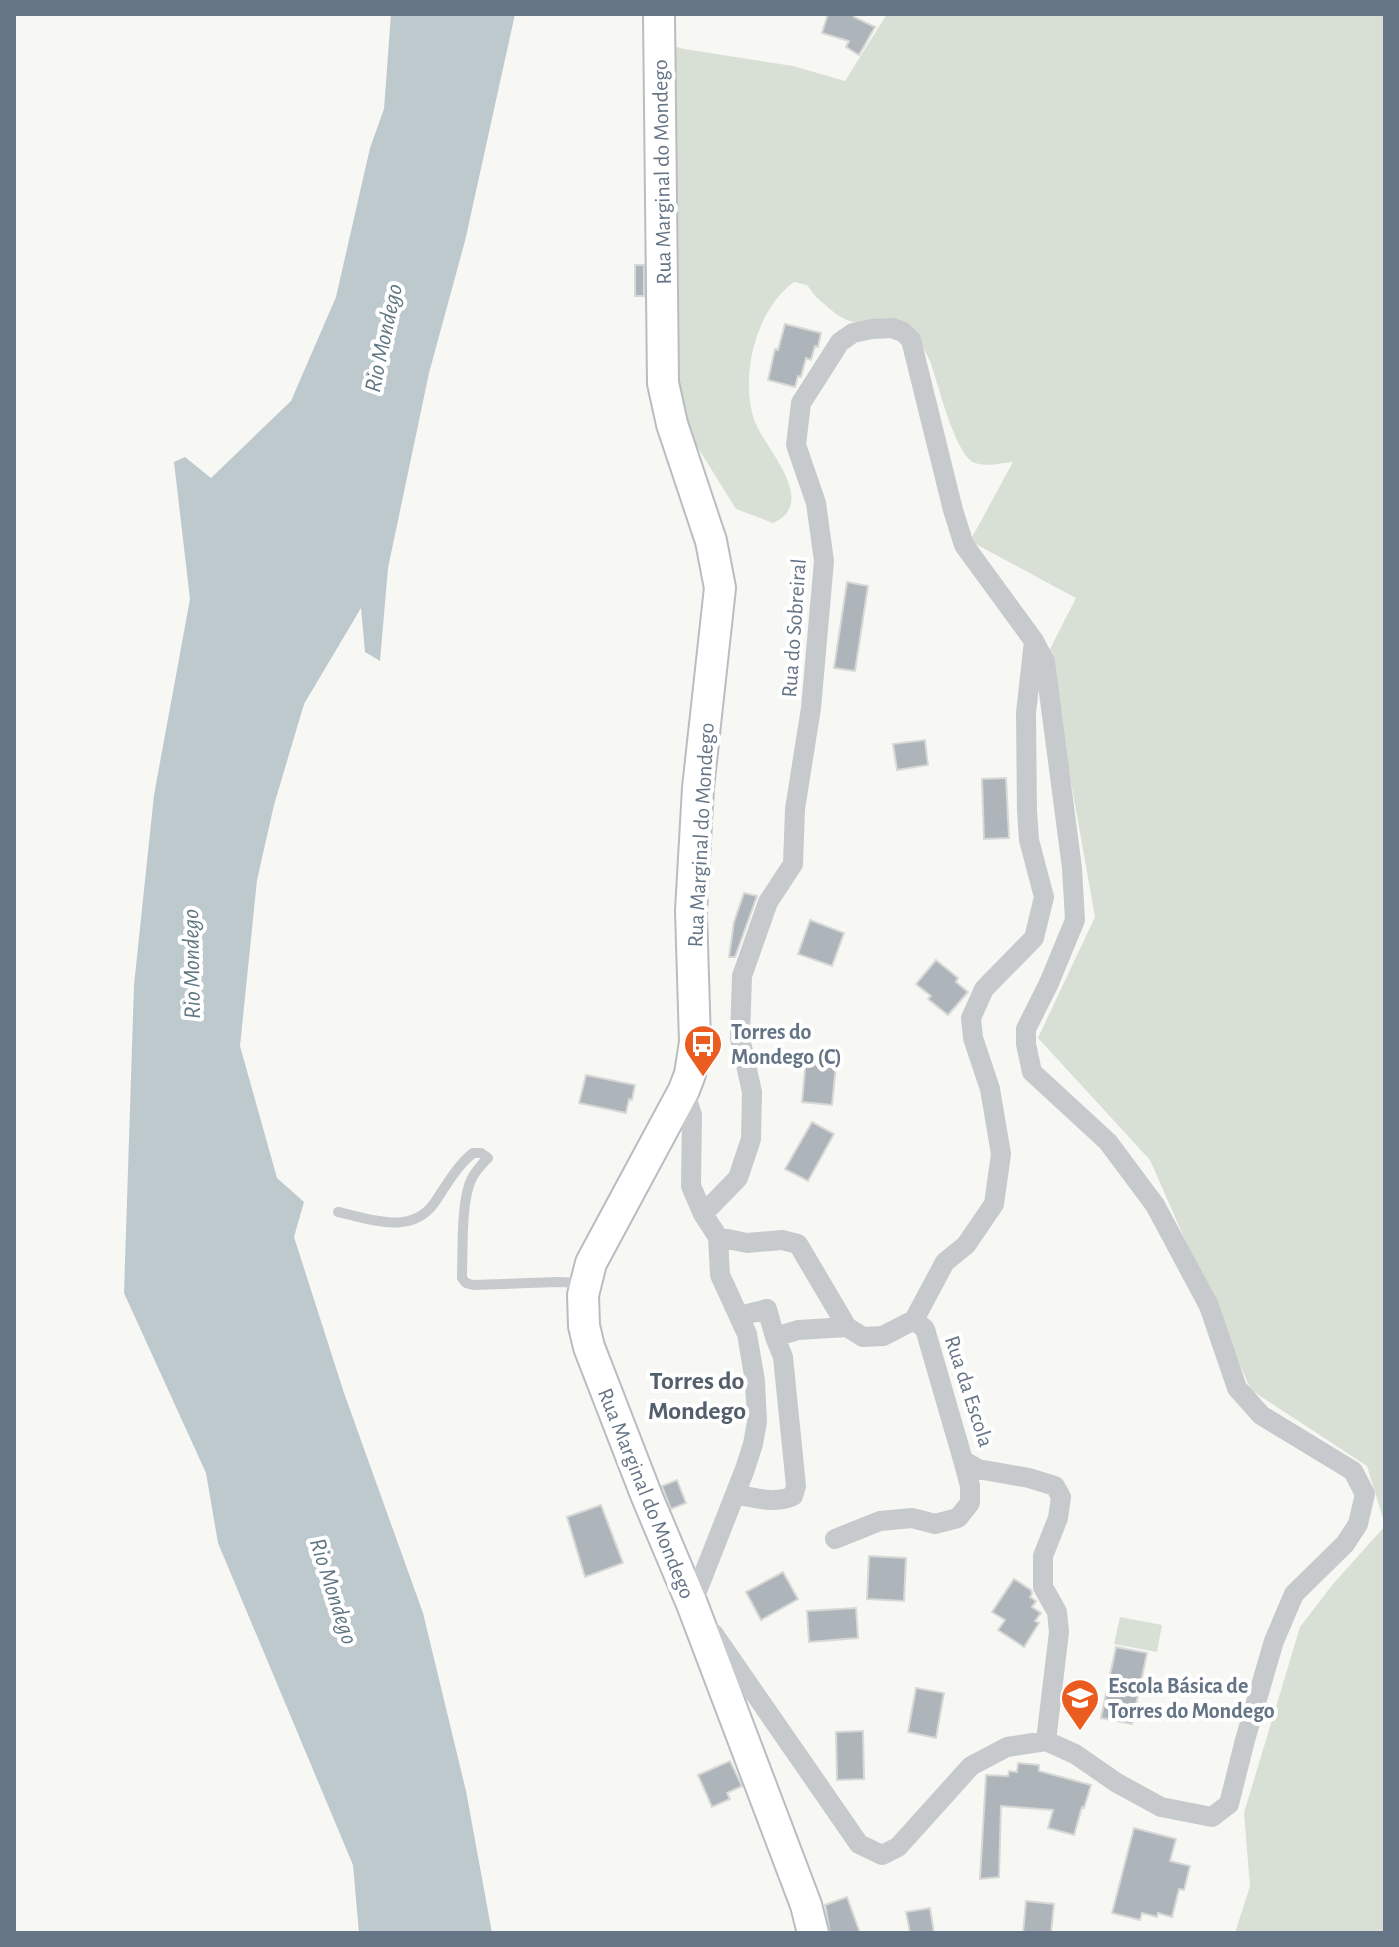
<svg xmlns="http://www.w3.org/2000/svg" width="1399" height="1947" font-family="'Alegreya Sans',sans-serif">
	<rect width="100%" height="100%" fill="#f7f7f4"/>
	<path fill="#d8dfd4" d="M887 14H1385V1525L1367 1466 1251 1390 1150 1160 1038 1038 1095 917 1048 653 1076 598 970 541 1013 462C1002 463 987 467 975 463 955 456 938 382 930 361 926 352 920 343 914 334L849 321 837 315 816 297 807 285 794 282C755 310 739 379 755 422 764 446 809 492 784 516 781 519 777 521 773 523L736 509 677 414 665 44 684 49 793 66 845 81Z
		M1385 1526V1933H1235L1250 1886 1244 1813 1300 1627 1333 1584Z
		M1120 1617 1162 1625 1157 1652 1114 1644Z"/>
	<path fill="#bec9cd" d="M391 14H515L465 241 429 373 388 568 380 661 365 652 361 608 304 704 274 805 257 880 240 1046 277 1178 304 1202 294 1237 344 1393 423 1613 466 1791 492 1933H359L353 1865 218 1543 206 1473 124 1293 134 985 154 795 190 599 174 462 185 457 211 478 291 401 336 297 370 148 384 109Z"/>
	<path fill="#adb5bb" stroke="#d8d8d6" stroke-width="2" d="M828 14H855L854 17 875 27 859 55 846 47 849 41 822 33Z
		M635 265H644V296H635Z
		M785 324 821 333 818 347 815 346 811 360 806 358 801 377 798 376 795 387 768 380 775 349 778 350Z
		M847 582 868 586 855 671 834 668Z
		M925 740 928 765 897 770 893 744Z
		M1006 778 1009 838 984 839 982 779Z
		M744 893 757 896 735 957H729L734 922Z
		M810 920 844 933 832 966 798 954Z
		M936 960 958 978 956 982 968 992 948 1015 928 999 931 996 916 984Z
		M806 1059 836 1066 832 1105 802 1102Z
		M586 1075 635 1085 632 1100 629 1099 626 1113 579 1103Z
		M812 1122 834 1134 808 1181 785 1169Z
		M677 1480 686 1503 671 1509 662 1486Z
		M601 1505 623 1563 585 1577 567 1517Z
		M869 1556 906 1558 904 1601 867 1599Z
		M783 1572 798 1599 761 1620 746 1592Z
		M1014 1579 1031 1590 1032 1594 1030 1597 1036 1601 1032 1607 1041 1613 1035 1621 1039 1623 1024 1647 998 1630 1005 1620 992 1612Z
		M856 1608 858 1638 809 1642 807 1611Z
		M1116 1647 1147 1653 1132 1724 1101 1718Z
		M916 1688 944 1693 936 1738 908 1732Z
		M863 1731 864 1779 837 1780 836 1732Z
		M730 1761 742 1786 727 1793 730 1799 712 1807 698 1775Z
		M1018 1763 1039 1765V1771L1091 1785 1084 1808 1082 1807 1074 1835 1048 1828 1053 1810 1001 1806 999 1877 980 1879 986 1775 1008 1776 1009 1771 1017 1772Z
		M1134 1828 1176 1839 1170 1861 1190 1866 1184 1890 1179 1889 1172 1917 1158 1913 1157 1917 1142 1913 1140 1920 1112 1913Z
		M847 1897 860 1933H830L825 1905Z
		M1026 1901 1054 1904 1051 1933H1023Z
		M930 1908 934 1933H910L906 1912Z"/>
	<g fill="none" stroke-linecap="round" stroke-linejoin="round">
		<defs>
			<path id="secondary" d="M659 14 663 383 672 424 711 541 720 588 698 788 691 911 695 1042 690 1074 684 1090 591 1263 583 1295 584 1326 589 1347 647 1497 692 1604 806 1905 813 1933"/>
		</defs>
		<use href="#secondary" stroke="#b9bdc2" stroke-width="34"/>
		<path stroke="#c7cacd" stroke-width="10" d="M338 1212C371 1219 412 1236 435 1202 447 1184 457 1166 473 1153H481L488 1158C482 1164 476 1170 472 1178 461 1199 463 1247 462 1272V1278L466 1283 473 1285 557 1282 584 1283"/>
		<path stroke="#c7cacd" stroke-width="20" d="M684 1090 692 1115 691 1186 703 1214 718 1237 747 1243 782 1240 798 1244 847 1327
			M703 1214 738 1178 751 1139 752 1092 740 1038 742 976 768 902 793 864 795 809 811 708 824 561 816 503 796 445 801 403 840 342 853 333 872 329 892 328 903 332 911 340 953 510 964 545 1034 641 1045 662 1072 868 1075 920 1049 983 1026 1029V1044L1032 1072 1108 1142 1155 1205 1209 1306 1237 1388 1261 1415 1353 1471 1365 1494 1358 1524 1345 1544 1294 1594 1274 1641 1245 1740 1229 1804 1212 1817 1161 1807 1117 1783 1075 1754 1046 1741 1007 1747 971 1766 898 1847 882 1855 859 1844 713 1633
			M914 1320 925 1329 963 1460 978 1469 1029 1478 1055 1486 1061 1497 1058 1518 1043 1556V1587L1057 1612 1059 1632 1046 1741
			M775 1337 798 1330 847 1327 863 1337 883 1336 914 1320 945 1262 966 1245 994 1204 1001 1154 990 1089 973 1038 971 1018 984 989 1034 938 1044 897 1029 840 1027 811 1026 713 1034 641
			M736 1494C754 1498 776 1504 793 1496L796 1486 783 1357 775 1337 767 1309 740 1316
			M835 1539 880 1521 912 1518 935 1524 958 1518 970 1503V1486L963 1460
			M694 1607 692 1604 745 1469 753 1444 757 1422 755 1381 747 1334 720 1275 718 1237"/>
		<use href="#secondary" stroke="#fff" stroke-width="30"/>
	</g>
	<defs>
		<symbol id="bus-pin" viewBox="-11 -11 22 30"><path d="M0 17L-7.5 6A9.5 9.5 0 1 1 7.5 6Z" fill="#eb5c20" stroke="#fff"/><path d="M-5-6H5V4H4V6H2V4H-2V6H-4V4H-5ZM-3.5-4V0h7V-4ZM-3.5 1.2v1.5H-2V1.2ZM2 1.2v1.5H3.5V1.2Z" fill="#fff"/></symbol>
		<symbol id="school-pin" viewBox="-11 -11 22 30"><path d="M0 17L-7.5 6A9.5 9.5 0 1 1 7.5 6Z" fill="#eb5c20" stroke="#fff"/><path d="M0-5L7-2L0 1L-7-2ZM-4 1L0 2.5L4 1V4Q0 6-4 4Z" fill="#fff"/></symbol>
	</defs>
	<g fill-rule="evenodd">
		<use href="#bus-pin" x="681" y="1022" width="44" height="60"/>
		<use href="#school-pin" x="1058" y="1676" width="44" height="60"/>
	</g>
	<g text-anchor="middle" stroke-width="8" stroke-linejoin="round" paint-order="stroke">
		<g font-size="22" fill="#657586" stroke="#fff">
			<text transform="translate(661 172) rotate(-91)" y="8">Rua Marginal do Mondego</text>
			<text transform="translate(793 628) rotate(-86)" y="8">Rua do Sobreiral</text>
			<text transform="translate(700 835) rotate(-87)" y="8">Rua Marginal do Mondego</text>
			<text transform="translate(970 1391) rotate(72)" y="8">Rua da Escola</text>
			<text transform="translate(647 1493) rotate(68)" y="8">Rua Marginal do Mondego</text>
		</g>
		<g font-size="22" font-weight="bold" fill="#657586" stroke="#fff" text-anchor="start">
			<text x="731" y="1039">Torres do<tspan x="731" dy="25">Mondego (C)</tspan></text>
			<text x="1108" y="1693">Escola Básica de<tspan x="1108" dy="25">Torres do Mondego</tspan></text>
		</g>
		<g font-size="24" font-style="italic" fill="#607782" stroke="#fff">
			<text transform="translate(383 338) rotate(-78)" y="8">Rio Mondego</text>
			<text transform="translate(191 964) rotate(-91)" y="8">Rio Mondego</text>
			<text transform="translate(334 1591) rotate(72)" y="8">Rio Mondego</text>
		</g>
		<g font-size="26" font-weight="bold" fill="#535f6b" stroke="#fff">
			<text x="697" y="1389">Torres do<tspan x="697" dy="30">Mondego</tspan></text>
		</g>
	</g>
	<rect width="1399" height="1947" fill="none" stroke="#657586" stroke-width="32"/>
</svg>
